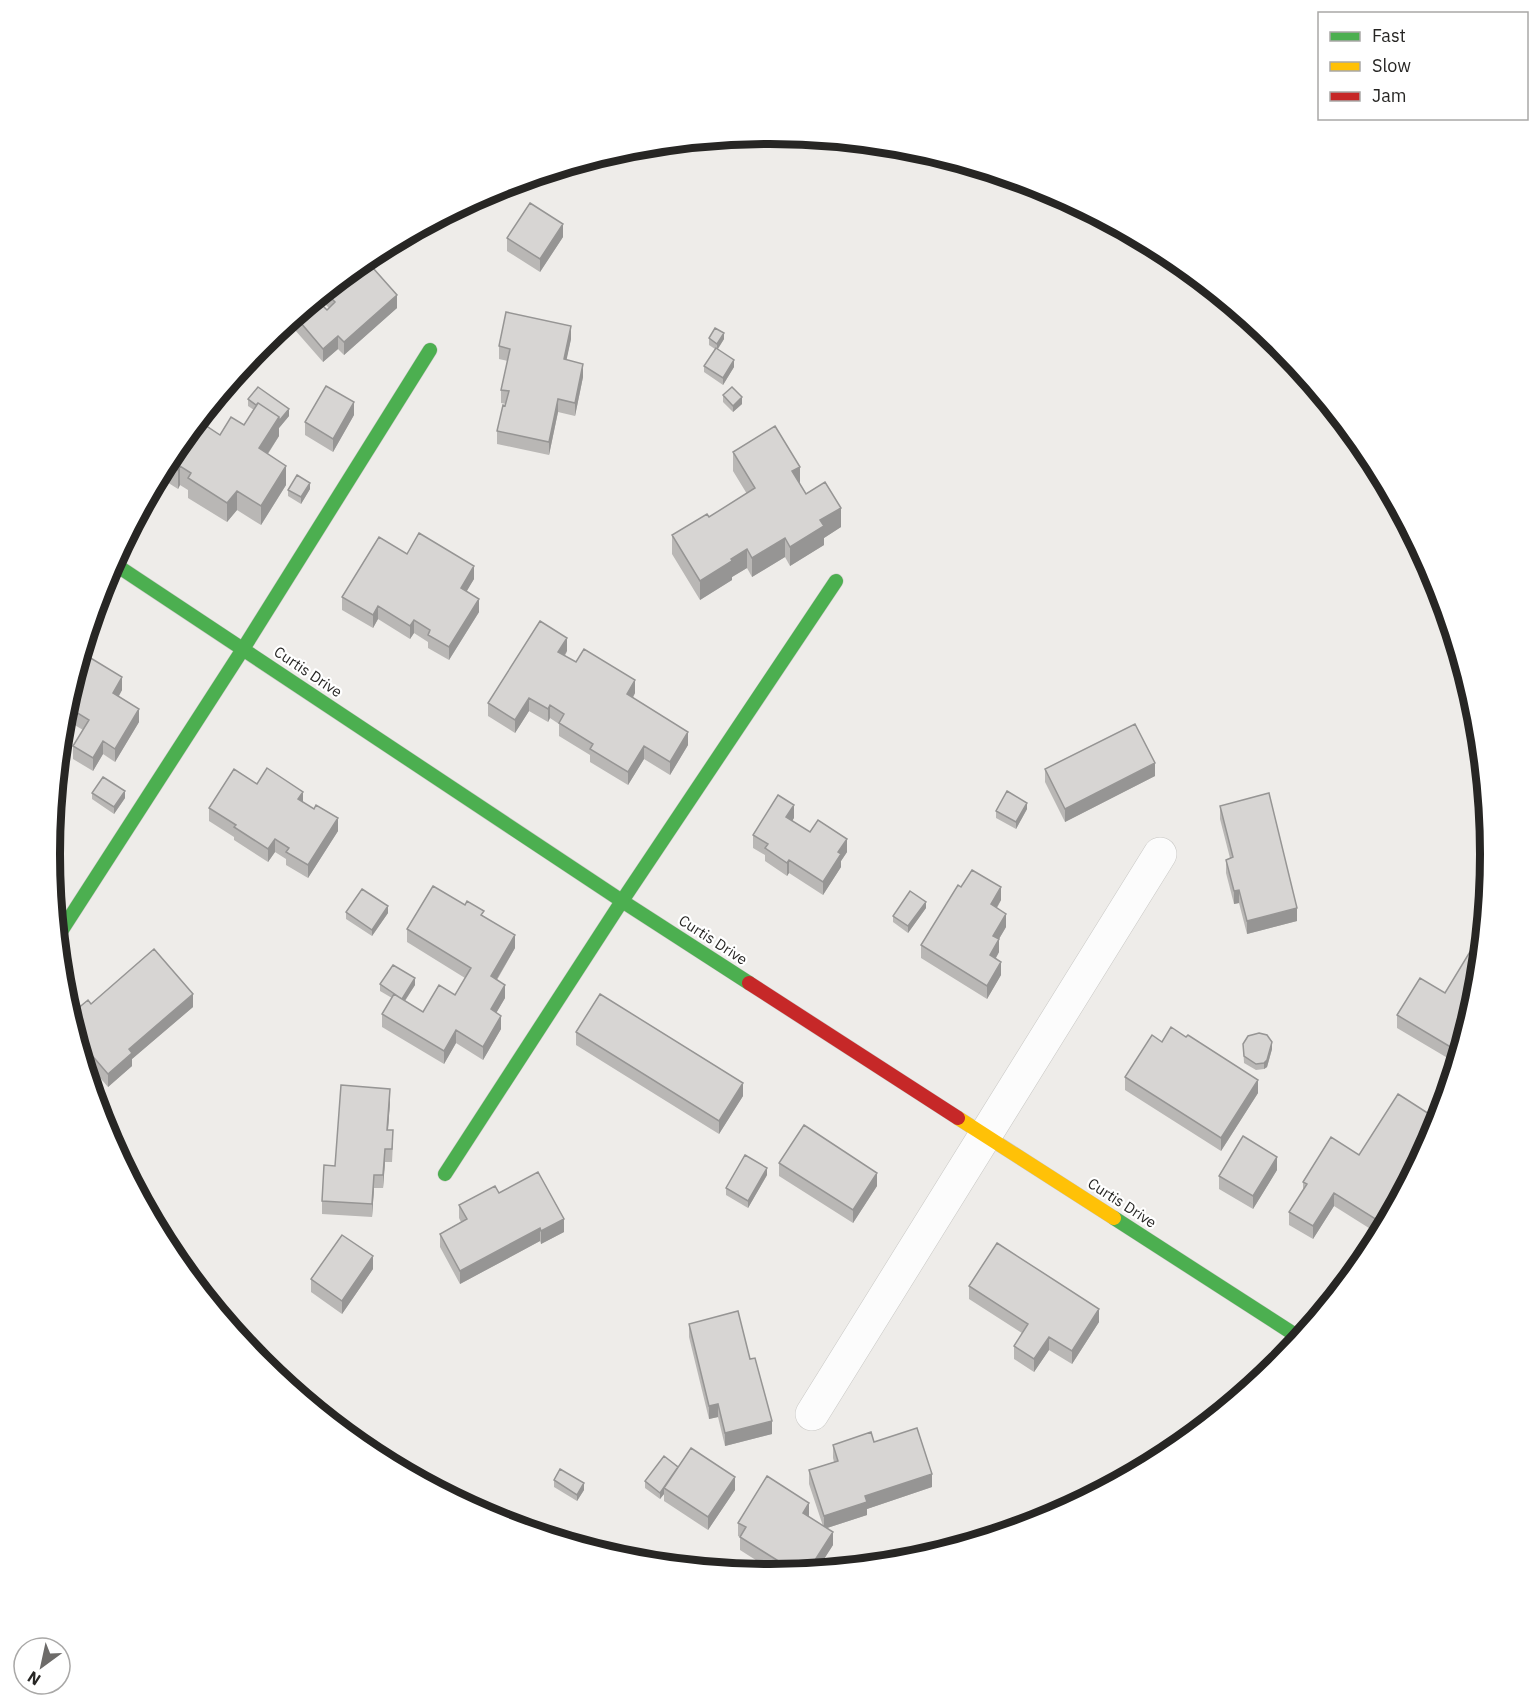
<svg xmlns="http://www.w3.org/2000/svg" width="1540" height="1708" font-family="'IBM Plex Sans',sans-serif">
	<rect width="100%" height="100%" fill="#eeece9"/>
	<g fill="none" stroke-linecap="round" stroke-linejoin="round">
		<defs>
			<path id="street" d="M812 1414 1160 854"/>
			<path id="fast" d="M113 563 622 901 749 983
				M58 936 243 649 430 350
				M445 1174 622 901 836 581
				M1114 1218 1300 1338"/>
			<path id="slow" d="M958 1118 1114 1218"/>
			<path id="jam" d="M749 983 958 1118"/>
		</defs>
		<use href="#street" stroke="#c9c8c5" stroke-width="34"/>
		<use href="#fast" stroke="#c9c8c5" stroke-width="15"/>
		<use href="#slow" stroke="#c9c8c5" stroke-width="15"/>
		<use href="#jam" stroke="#c9c8c5" stroke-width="15"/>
		<use href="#street" stroke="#fcfcfc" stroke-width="33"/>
		<use href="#fast" stroke="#4caf50" stroke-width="14"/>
		<use href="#slow" stroke="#ffc107" stroke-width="14"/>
		<use href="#jam" stroke="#c62828" stroke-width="14"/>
	</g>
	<path fill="#b9b7b5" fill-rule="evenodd" d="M563 237 540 272 507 251V238Z
		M365 259 397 308 344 355 338 349 323 362 288 322ZM323 302 329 308 327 310 321 304Z
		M709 338 724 339 718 349 734 367 723 385 704 372V366L715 349 709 345Z
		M571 339 566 360 583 377 575 416 558 412 549 455 497 444V431L506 404 501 403V390L508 361 499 359V346Z
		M723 395 742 404 733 412 723 402Z
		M248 399 289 416 279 428V436L268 454 286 485 261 525 237 510 227 522 188 498V490L180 485 178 489 159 477 171 453 207 426 220 435 244 425 254 410 248 406Z
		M354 415 333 452 305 435V422Z
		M733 452 800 484 806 494 841 527 824 538V545L790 566 785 557 752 577 747 568 732 577V580L700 600 672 554V535L709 517 747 494 733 471Z
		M310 489 301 504 288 496V490Z
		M407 554 474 579 466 591 479 612 449 660 428 648V642L414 633 410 639 378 619 373 628 342 610V597Z
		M567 651 565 656 576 662 635 693 633 698 688 745 670 775 644 759 628 785 590 762V755L559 736V724L550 718 548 722 529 711 515 733 488 716V703Z
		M79 660 122 690 119 696 139 722 115 762 103 754 93 771 73 759V746L83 730 63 718V713Z
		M1045 769 1155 776 1065 822 1045 782Z
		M257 784 303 802 338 831 308 878 286 865V859L275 852 268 862 234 840V837L209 821V808Z
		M92 793 125 798 114 814 92 799Z
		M1220 806 1297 921 1247 934 1239 903 1234 904 1226 873V860L1230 858 1220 819Z
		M1027 809 1016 829 996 818V811Z
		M794 818 792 821 810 832 847 852 841 861V867L823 895 789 873 787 876 765 861V855L753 848V835Z
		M961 887 1001 900 997 908 1006 927 999 939V952L996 958 1001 975 987 999 921 958V945Z
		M926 908 908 933 893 922V916Z
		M346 912 388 913 372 936 346 919Z
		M484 916 515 948 497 980 505 998 496 1013 501 1029 483 1060 456 1043 444 1064 382 1027V1014L392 998 380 991V984L415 985 405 1001 423 1012 455 995 465 978 407 942V929Z
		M1445 993 1477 995 1456 1063 1397 1028V1015Z
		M91 1004 193 1007 132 1059V1066L108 1087 82 1057 70 1015Z
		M576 1032 743 1096 719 1134 576 1045Z
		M1162 1042 1258 1093 1221 1151 1125 1090V1077Z
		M1243 1044 1272 1049 1267 1067 1264 1069 1256 1070 1244 1063Z
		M390 1102 388 1130 393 1143 392 1162H385L383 1188H374L372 1217 322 1214V1201L335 1166Z
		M1437 1125 1436 1130 1422 1155 1420 1154 1415 1161 1416 1167 1380 1235 1334 1206 1313 1239 1289 1225V1212L1303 1190V1182L1359 1155Z
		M779 1163 877 1186 853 1223 779 1176Z
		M1277 1170 1253 1209 1219 1189V1176Z
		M767 1175 748 1208 726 1195V1188Z
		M499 1193 564 1232 541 1244 540 1241 460 1284 440 1247V1234L461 1222 459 1218V1205Z
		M373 1269 342 1314 311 1292V1279Z
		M969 1286 1099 1322 1072 1364 1049 1350 1034 1372 1014 1359V1346L1022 1333 969 1299Z
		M689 1324 772 1434 725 1446 718 1417 709 1419 689 1337Z
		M874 1442 932 1487 867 1509V1515L827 1528 833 1545 817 1570 778 1574 740 1550V1537L738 1536V1523L809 1516 808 1517 823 1526 809 1484V1470L834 1462 833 1458V1445Z
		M678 1467 735 1490 708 1530 664 1501V1494L660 1499 645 1488V1481Z
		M554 1480 584 1490 577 1501 554 1487Z"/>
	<path fill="#969594" d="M563 224V237L540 272V259Z
		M323 293V302L314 310V300Z
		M397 295V308L344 355V342Z
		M571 326V339L564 372V359Z
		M724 333V339L717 350V344Z
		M338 336V349L323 362V349Z
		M734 360V367L723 385V378Z
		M583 364V377L575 416V403Z
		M742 397V404L733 412V406Z
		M558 399V412L549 455V442Z
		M354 402V415L333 452V439Z
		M289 409V416L279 428V436L259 467V448L279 417Z
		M180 466V485L178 489V470Z
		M286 466V485L261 525V506Z
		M800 467V486L792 471Z
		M310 483V489L301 504V497Z
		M237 491V510L227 522V503Z
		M841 508V527L824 538V545L790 566V547L820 520Z
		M785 538V557L752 577V558Z
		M747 549V568L732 577V580L700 600V581L731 559Z
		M474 566V579L461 601V588Z
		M479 599V612L449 660V647Z
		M378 606V619L373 628V615Z
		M414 620V633L410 639V626Z
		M567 638V651L558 665V652Z
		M122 677V690L113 706V693Z
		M635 680V693L627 707V694Z
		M529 698V711L515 733V720Z
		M550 705V718L548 722V709Z
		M139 709V722L115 762V749Z
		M688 732V745L670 775V762Z
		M103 741V754L93 771V758Z
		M644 746V759L628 785V772Z
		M1155 763V776L1065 822V809Z
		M125 791V798L114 814V807Z
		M303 792V805L298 799Z
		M1027 803V809L1016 829V822Z
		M794 805V818L786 830V817Z
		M338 818V831L308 878V865Z
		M275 839V852L268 862V849Z
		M847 839V852L841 861V867L823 895V882L838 852Z
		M789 860V873L787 876V863Z
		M1001 887V900L991 917V904Z
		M1239 890V903L1234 904V891Z
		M926 902V908L908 933V926Z
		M388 906V913L372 936V930Z
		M1297 908V921L1247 934V921Z
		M1006 914V927L993 949V936Z
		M515 935V948L491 989V976Z
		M999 939V952L990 968V955Z
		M1001 962V975L987 999V986Z
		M415 978V985L402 1005V999Z
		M505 985V998L491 1022V1009Z
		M193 994V1007L132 1059V1066L108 1087V1074L129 1049Z
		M501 1016V1029L483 1060V1047Z
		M456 1030V1043L444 1064V1051Z
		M1272 1042V1049L1267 1067 1264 1069V1063Z
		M1258 1080V1093L1221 1151V1138Z
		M743 1083V1096L719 1134V1121Z
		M390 1089V1102L387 1143V1130Z
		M1437 1119V1125L1436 1130 1423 1154V1142Z
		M1420 1140V1154L1409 1171V1158Z
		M385 1149V1162L383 1188V1175Z
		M1277 1157V1170L1253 1209V1196Z
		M1416 1161V1167L1399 1198V1188Z
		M767 1168V1175L748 1208V1201Z
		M877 1173V1186L853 1223V1210Z
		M374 1175V1188L372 1217V1204Z
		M1334 1193V1206L1313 1239V1226Z
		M564 1219V1232L541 1244V1231Z
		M540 1228V1241L460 1284V1271Z
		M373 1256V1269L342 1314V1301Z
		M1099 1309V1322L1072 1364V1351Z
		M1049 1337V1350L1034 1372V1359Z
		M718 1404V1417L709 1419V1406Z
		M772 1421V1434L725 1446V1433Z
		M679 1467 664 1488V1494L660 1499V1493Z
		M932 1474V1487L867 1509V1515L824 1529V1516L865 1496Z
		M735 1477V1490L708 1530V1517Z
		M584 1483V1490L577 1501V1495Z
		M809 1503V1516L803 1526V1513Z
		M833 1532V1545L817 1570 808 1571Z"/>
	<path fill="#d7d5d3" stroke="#969594" stroke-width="1.5" d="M530 203 563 224 540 259 507 238Z
		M365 259 397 295 344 342 338 336 323 349 295 316 316 299 327 310 335 302 325 292Z
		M506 312 571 326 564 359 583 364 575 403 558 399 549 442 497 431 503 405 505 406 509 391 501 390 510 349 499 346Z
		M715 328 724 333 717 344 709 338Z
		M716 348 734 360 723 378 704 366Z
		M326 386 354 402 333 439 305 422Z
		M258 387 289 409 279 421V417L258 403 256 405 248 399Z
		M732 387 742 397 733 406 723 395Z
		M258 403 279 417 259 448 286 466 261 506 237 491 227 503 188 478 191 473 180 466 178 470 166 463 171 453 201 418 207 422 205 425 220 435 231 417 244 425Z
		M775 426 800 467 792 471 806 494 825 482 841 508 820 520 824 526 790 547 785 538 752 558 747 549 731 559 732 561 700 581 672 535 707 514 709 517 755 488 733 452Z
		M297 475 310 483 301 497 288 490Z
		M419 533 474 566 461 588 479 599 449 647 428 635 430 630 414 620 410 626 378 606 373 615 342 597 379 537 407 554Z
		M540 621 567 638 558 652 576 662 584 649 635 680 627 694 688 732 670 762 644 746 628 772 590 749 593 744 559 723 564 714 550 705 548 709 529 698 515 720 488 703Z
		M84 654 122 677 113 693 139 709 115 749 103 741 93 758 73 746 89 720 66 706 79 660Z
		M1135 724 1155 763 1065 809 1045 769Z
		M267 768 303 792 298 799 314 809 316 805 338 818 308 865 286 852 289 848 275 839 268 849 234 827 236 825 209 808 234 769 257 784Z
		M103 777 125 791 114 807 92 793Z
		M1007 791 1027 803 1016 822 996 811Z
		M1269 793 1297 908 1247 921 1239 890 1234 891 1226 860 1233 857 1220 806Z
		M778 795 794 805 786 817 810 832 818 820 847 839 838 852 841 854 823 882 789 860 787 863 765 848 768 844 753 835Z
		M972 870 1001 887 991 904 1006 914 993 936 999 939 990 955 1001 962 987 986 921 945 958 885 961 887Z
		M433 886 465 905 467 901 484 911 481 915 515 935 491 976 505 985 491 1009 501 1016 483 1047 456 1030 444 1051 382 1014 394 994 423 1012 439 985 455 995 471 968 407 929Z
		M362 889 388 906 372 930 346 912Z
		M910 891 926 902 908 926 893 916Z
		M154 949 193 994 129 1049 132 1053 108 1074 76 1037 70 1015 88 1000 91 1004Z
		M1471 950 1480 956 1477 995 1459 1052 1397 1015 1420 978 1445 993Z
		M393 965 415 978 402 999 380 984Z
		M600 994 743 1083 719 1121 576 1032Z
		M1171 1027 1186 1037 1188 1035 1258 1080 1221 1138 1125 1077 1152 1035 1162 1042Z
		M1259 1033 1267 1035 1272 1042 1267 1060 1264 1063 1256 1064 1244 1056 1243 1044 1248 1036Z
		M341 1085 390 1089 387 1130H393L392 1149H385L383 1175H374L372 1204 322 1201 324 1165 335 1166Z
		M1398 1094 1437 1119 1423 1142 1420 1140 1409 1158 1416 1161 1399 1188 1403 1190 1385 1225 1334 1193 1313 1226 1289 1212 1307 1184 1303 1182 1331 1137 1359 1155Z
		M804 1125 877 1173 853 1210 779 1163Z
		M1243 1136 1277 1157 1253 1196 1219 1176Z
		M745 1155 767 1168 748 1201 726 1188Z
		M538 1172 564 1219 541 1231 540 1228 460 1271 440 1234 467 1219 459 1205 495 1186 499 1193Z
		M342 1235 373 1256 342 1301 311 1279Z
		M997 1243 1099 1309 1072 1351 1049 1337 1034 1359 1014 1346 1028 1324 969 1286Z
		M738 1311 750 1359 755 1358 772 1421 725 1433 718 1404 709 1406 689 1324Z
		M917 1428 932 1474 865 1496 867 1502 824 1516 809 1470 838 1461 833 1445 871 1432 874 1442Z
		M691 1448 735 1477 708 1517 664 1488Z
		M664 1456 678 1467 660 1493 645 1481Z
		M560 1469 584 1483 577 1495 554 1480Z
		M767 1476 809 1503 803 1513 833 1532 808 1571 796 1572 740 1537 746 1527 738 1523Z"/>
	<g text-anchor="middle" stroke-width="4.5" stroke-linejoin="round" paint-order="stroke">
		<g font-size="15" fill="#272624" stroke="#fff">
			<text transform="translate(308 672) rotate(34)" y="5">Curtis Drive</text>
			<text transform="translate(713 940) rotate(33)" y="5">Curtis Drive</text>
			<text transform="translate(1122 1203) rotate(33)" y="5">Curtis Drive</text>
		</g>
	</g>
	<path d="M0 0H1540V1708H0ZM60 854a710 710 0 1 1 1420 0a710 710 0 1 1-1420 0Z" fill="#fff" fill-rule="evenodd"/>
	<path fill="none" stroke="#272624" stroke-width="8" d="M60 854a710 710 0 1 1 1420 0a710 710 0 1 1-1420 0Z"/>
	<rect x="1318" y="12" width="210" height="108" fill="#ffffff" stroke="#a9a8a7" stroke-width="1.5"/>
	<rect x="1330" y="32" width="30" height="9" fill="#4caf50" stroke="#a9a8a7" stroke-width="1.5"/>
	<text x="1372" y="42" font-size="18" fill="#272624">Fast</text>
	<rect x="1330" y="62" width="30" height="9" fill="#ffc107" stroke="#a9a8a7" stroke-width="1.5"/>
	<text x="1372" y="72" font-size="18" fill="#272624">Slow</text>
	<rect x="1330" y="92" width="30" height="9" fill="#c62828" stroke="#a9a8a7" stroke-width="1.5"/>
	<text x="1372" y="102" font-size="18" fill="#272624">Jam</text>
	<g transform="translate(42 1666) rotate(213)"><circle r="28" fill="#ffffff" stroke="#a9a8a7" stroke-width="1.5"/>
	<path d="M0-4.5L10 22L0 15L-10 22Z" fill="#6d6b69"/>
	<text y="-9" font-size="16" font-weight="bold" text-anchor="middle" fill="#272624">N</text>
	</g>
</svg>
